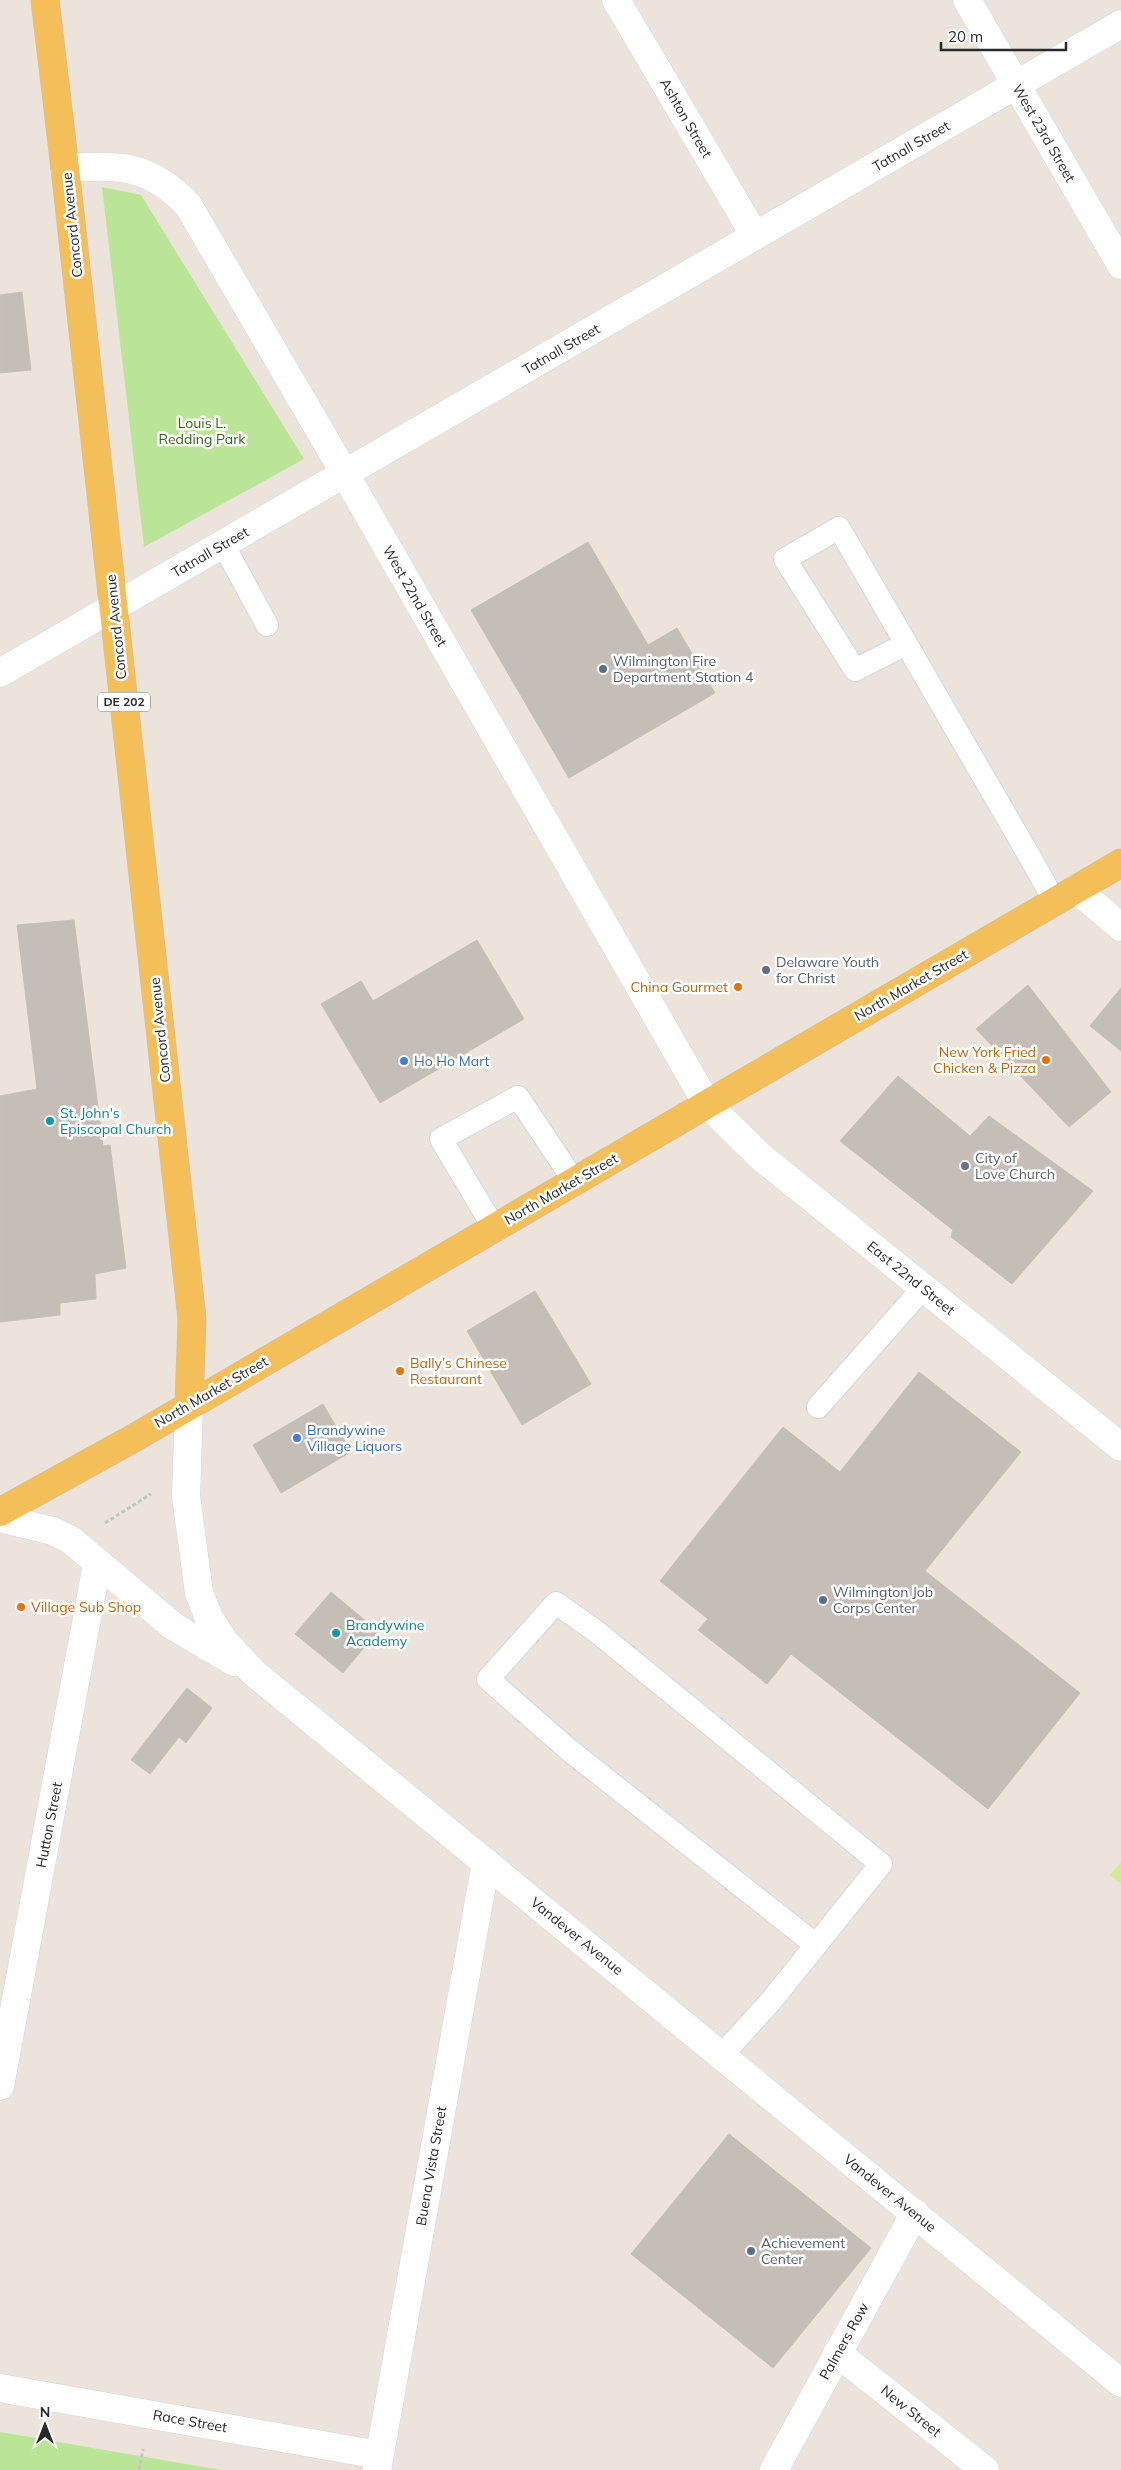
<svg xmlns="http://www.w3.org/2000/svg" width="1121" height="2470" font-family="Mulish,sans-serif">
	<rect width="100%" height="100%" fill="#ece3db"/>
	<path fill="#bae596" d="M102 187 141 195 304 459 144 547Z
		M0 2432 221 2470H0Z"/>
	<path fill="#d0ec92" d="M1121 1862V1884L1110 1875Z"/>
	<path fill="#c4beb7" stroke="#c8bfb5" d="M22 292 31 370 0 373V295Z
		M588 542 648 645 677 628 715 693 569 778 471 610Z
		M74 920 103 1146 110 1145 126 1268 95 1274 96 1299 60 1303V1315L0 1322V1096L37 1089 17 925Z
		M477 940 524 1019 380 1103 321 1004 361 981 373 1001Z
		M1028 985 1111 1092 1069 1127 976 1029Z
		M1121 988V1051L1090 1026Z
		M898 1076 970 1136 989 1116 1093 1191 1012 1284 951 1237 953 1230 840 1141Z
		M535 1291 591 1384 522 1425 467 1331Z
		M919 1372 1021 1452 925 1571 1080 1693 988 1809 791 1654 767 1684 698 1630 708 1619 660 1581 783 1427 840 1472Z
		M323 1404 351 1452 281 1493 253 1445Z
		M331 1592 378 1631 343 1673 295 1634Z
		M187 1688 212 1708 186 1743 179 1737 150 1774 131 1760Z
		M729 2134 871 2248 773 2368 631 2254Z"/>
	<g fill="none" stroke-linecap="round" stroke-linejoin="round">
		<defs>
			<path id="service" d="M223 544 267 625
				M906 644 855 670 785 559 839 528 1030 857 1055 902
				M494 1228 441 1139 518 1097 574 1181
				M818 1407 923 1288
				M722 2055 771 2001 881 1864 597 1632 556 1603 488 1679 569 1750 816 1945"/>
			<path id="minor" d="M616 0 755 236
				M967 0 1121 265
				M65 168C119 165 149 164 188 205L345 474 707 1104 761 1157 1121 1447
				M0 673 1121 24
				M1076 889 1121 927
				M0 2086 97 1564
				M837 2353 985 2470
				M0 2388 379 2455
				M377 2470 486 1862
				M774 2470 915 2213"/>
			<path id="tertiary" d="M189 1405 186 1496 199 1593 209 1618 224 1641 254 1673 1121 2383
				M0 1518 53 1531 71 1540 173 1626 234 1662"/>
			<path id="primary" d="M45 0 65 168 192 1319 189 1405
				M0 1512 134 1438 1121 863"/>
		</defs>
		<use href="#service" stroke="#d1d6e3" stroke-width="24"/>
		<use href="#minor" stroke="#d1d6e3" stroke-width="29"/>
		<use href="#tertiary" stroke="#d1d6e3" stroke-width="29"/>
		<use href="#primary" stroke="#c3c3c3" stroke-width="29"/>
		<path stroke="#c3c3c3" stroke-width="3" stroke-dasharray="4 2.5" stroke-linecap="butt" d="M105 1523 151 1494
			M139 2470 143 2449"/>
		<use href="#service" stroke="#fff" stroke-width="22"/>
		<use href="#minor" stroke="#fff" stroke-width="28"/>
		<use href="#tertiary" stroke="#fff" stroke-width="28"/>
		<use href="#primary" stroke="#f4be59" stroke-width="28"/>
	</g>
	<g fill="#5c6f8a" stroke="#fff" stroke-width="2">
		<circle cx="603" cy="669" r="5"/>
		<circle cx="766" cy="970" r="5"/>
		<circle cx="823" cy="1600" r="5"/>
		<circle cx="751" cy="2251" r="5"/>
	</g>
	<g fill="#e8710a" stroke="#fff" stroke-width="2">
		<circle cx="738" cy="987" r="5"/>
		<circle cx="1046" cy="1060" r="5"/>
		<circle cx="400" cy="1371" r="5"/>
		<circle cx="21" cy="1607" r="5"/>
	</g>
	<g fill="#3f7fe0" stroke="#fff" stroke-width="2">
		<circle cx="404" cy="1061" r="5"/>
		<circle cx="297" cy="1438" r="5"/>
	</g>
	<g fill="#0f9aa8" stroke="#fff" stroke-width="2">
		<circle cx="50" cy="1121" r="5"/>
		<circle cx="336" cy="1633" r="5"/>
	</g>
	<circle fill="#6b7280" stroke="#fff" stroke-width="2" cx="965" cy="1166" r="5"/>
	<g text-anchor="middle" stroke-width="5" stroke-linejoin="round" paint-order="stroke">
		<rect fill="#fff" stroke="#6a6a6a" stroke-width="1" x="98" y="692.5" width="52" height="19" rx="4"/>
		<g font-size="12" font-weight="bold" fill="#2a2a2a">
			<text x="124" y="706">DE 202</text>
		</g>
		<g font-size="14" fill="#2a2a2a" stroke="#fff">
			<text transform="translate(686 118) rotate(60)" y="5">Ashton Street</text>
			<text transform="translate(1044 133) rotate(60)" y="5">West 23rd Street</text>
			<text transform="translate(911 146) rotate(-30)" y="5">Tatnall Street</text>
			<text transform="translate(72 225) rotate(-96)" y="5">Concord Avenue</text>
			<text transform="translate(561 349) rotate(-30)" y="5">Tatnall Street</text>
			<text transform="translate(210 552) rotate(-30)" y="5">Tatnall Street</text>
			<text transform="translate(415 596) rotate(60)" y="5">West 22nd Street</text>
			<text transform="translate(116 627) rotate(-96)" y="5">Concord Avenue</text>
			<text transform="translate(911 985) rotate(-30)" y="5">North Market Street</text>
			<text transform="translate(160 1030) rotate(-96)" y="5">Concord Avenue</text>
			<text transform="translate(561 1189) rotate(-30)" y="5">North Market Street</text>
			<text transform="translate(911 1278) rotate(39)" y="5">East 22nd Street</text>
			<text transform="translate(211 1392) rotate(-30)" y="5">North Market Street</text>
			<text transform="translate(49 1825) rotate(-79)" y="5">Hutton Street</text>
			<text transform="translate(577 1936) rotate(39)" y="5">Vandever Avenue</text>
			<text transform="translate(431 2166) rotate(-80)" y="5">Buena Vista Street</text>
			<text transform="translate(890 2193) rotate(39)" y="5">Vandever Avenue</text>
			<text transform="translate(844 2341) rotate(-61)" y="5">Palmers Row</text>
			<text transform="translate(911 2411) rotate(39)" y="5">New Street</text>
			<text transform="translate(190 2421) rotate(10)" y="5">Race Street</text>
		</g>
		<g font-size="14" fill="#326918" stroke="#fff">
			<text x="202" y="428">Louis L.<tspan x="202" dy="16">Redding Park</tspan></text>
		</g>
		<g font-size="14" fill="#4e5e75" stroke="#fff" text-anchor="start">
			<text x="613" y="666">Wilmington Fire<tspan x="613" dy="16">Department Station 4</tspan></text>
			<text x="776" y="967">Delaware Youth<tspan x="776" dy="16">for Christ</tspan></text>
			<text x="833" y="1597">Wilmington Job<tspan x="833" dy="16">Corps Center</tspan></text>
			<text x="761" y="2248">Achievement<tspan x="761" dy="16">Center</tspan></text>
		</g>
		<g font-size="14" fill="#c56008" stroke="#fff" text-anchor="end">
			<text x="728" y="992">China Gourmet</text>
			<text x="1036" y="1057">New York Fried<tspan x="1036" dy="16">Chicken &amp; Pizza</tspan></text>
			<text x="410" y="1368" text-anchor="start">Bally’s Chinese<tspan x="410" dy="16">Restaurant</tspan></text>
			<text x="31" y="1612" text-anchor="start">Village Sub Shop</text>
		</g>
		<g font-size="14" fill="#366cbe" stroke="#fff" text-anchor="start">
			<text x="414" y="1066">Ho Ho Mart</text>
			<text x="307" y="1435">Brandywine<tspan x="307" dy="16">Village Liquors</tspan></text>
		</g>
		<g font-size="14" fill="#0d838f" stroke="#fff" text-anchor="start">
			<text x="60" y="1118">St. John's<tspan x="60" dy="16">Episcopal Church</tspan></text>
			<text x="346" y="1630">Brandywine<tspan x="346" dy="16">Academy</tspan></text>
		</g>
		<g font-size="14" fill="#5b616d" stroke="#fff" text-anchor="start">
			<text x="975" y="1163">City of<tspan x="975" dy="16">Love Church</tspan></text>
		</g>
	</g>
	<g transform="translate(45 2425)" stroke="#ffffff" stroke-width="4" paint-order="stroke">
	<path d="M0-4L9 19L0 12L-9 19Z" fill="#2a2a2a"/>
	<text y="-8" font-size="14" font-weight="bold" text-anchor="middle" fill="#2a2a2a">N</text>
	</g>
	<path d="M941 42v8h125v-8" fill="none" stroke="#2a2a2a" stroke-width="2.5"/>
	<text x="948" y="42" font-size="15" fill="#2a2a2a" stroke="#ffffff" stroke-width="4" paint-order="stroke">20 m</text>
</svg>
